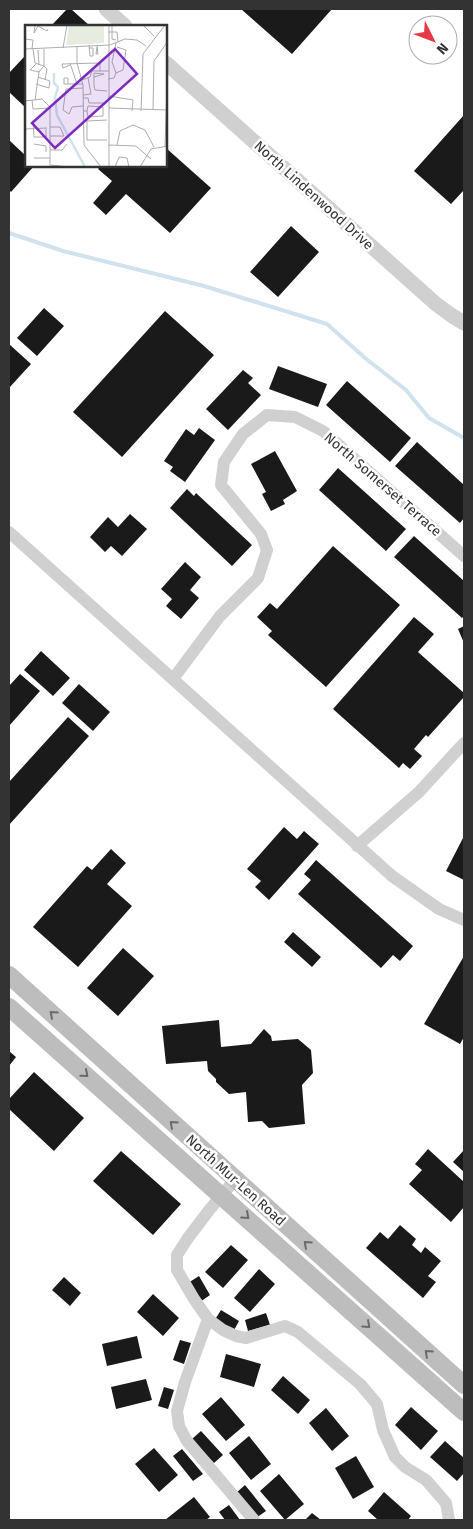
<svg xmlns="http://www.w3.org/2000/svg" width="473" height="1529" font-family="'Fira Sans',sans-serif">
	<rect width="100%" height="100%" fill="#fff"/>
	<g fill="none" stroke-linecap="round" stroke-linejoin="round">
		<path stroke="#cfe2ee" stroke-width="4" d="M9 233 63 251 204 286 327 324 365 358 406 390 429 418 464 438"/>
	</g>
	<path fill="#1a1a1a" d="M67 9H71L90 26H51Z
		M241 9H332L292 54Z
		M24 57 26 59V108L9 92V73Z
		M464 115V190L451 204 414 171Z
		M9 140 26 156V166H34L11 192 9 190Z
		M166 148 211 188 170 233 126 194 106 215 93 203 112 181 98 169 101 166H166Z
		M291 226 319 252 278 297 250 272Z
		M44 308 64 326 37 356 17 338Z
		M165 311 214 355 122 457 73 412Z
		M9 344 31 364 9 388Z
		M278 366 327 384 318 407 269 389Z
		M243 370 253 378 248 383 261 395 228 430 206 409Z
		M347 381 411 438 390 462 326 405Z
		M199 428 215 440 185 482 170 471 173 467 164 461 186 429 194 435Z
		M417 442 464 485V518L460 523 395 466Z
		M275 451 297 491 283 500 285 504 271 511 262 494 266 492 251 464Z
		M338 468 406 529 386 551 319 490Z
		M187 489 194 496 196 493 252 545 232 566 170 508Z
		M130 514 147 529 122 556 111 546 105 552 90 537 108 517 118 527Z
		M414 536 464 581V616L462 618 394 557Z
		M333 546 400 605 326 687 268 635 272 631 257 617 270 603 277 609Z
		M185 562 201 577 190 590 199 598 181 619 166 606 172 599 161 589Z
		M414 617 434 634 418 652 464 693V697L428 737 426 735 414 749 422 756 410 769 403 763 399 768 333 709Z
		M464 626V643L458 629Z
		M41 651 70 678 53 696 24 670Z
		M20 674 40 691 9 726V686Z
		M79 684 110 712 93 731 62 703Z
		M68 717 89 736 9 825V782Z
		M284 827 297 839 304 831 319 844 269 900 255 887 261 881 247 869Z
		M463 838H464V880L446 871Z
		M111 849 126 863 107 884 132 906 78 967 33 927 87 866 92 870Z
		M316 860 413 946 400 961 393 955 381 968 298 894 311 880 304 874Z
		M293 932 321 957 312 967 284 942Z
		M123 948 154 976 118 1016 87 988Z
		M464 956V1037L460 1044 424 1024Z
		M219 1020 221 1047 251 1044 264 1029 271 1036 272 1041 298 1039 311 1050 313 1073 302 1085 305 1124 269 1128 262 1121 248 1122 246 1092 229 1094 216 1082V1079L208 1071 207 1061 166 1064 162 1026Z
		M9 1051 16 1057 9 1066Z
		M34 1072 84 1118 54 1151 9 1109V1099Z
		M428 1149 464 1182V1207L451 1222 409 1184 422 1170 415 1164Z
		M464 1150V1172L453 1162Z
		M121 1151 181 1204 153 1235 93 1181Z
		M400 1225 416 1239 412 1245 421 1253 425 1247 441 1261 428 1276 436 1282 423 1298 366 1248 380 1232 388 1239Z
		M231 1245 248 1260 223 1288 205 1272Z
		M259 1269 275 1284 250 1312 234 1298Z
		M199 1276 210 1295 200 1302 188 1283Z
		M64 1277 81 1293 70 1306 52 1290Z
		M153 1294 179 1318 163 1336 137 1312Z
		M221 1310 239 1321 233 1332 214 1321Z
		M266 1313 270 1325 248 1331 245 1320Z
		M137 1336 142 1358 107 1366 102 1344Z
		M180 1340 191 1343 184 1364 173 1360Z
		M226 1354 261 1364 254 1387 220 1377Z
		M283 1376 310 1400 298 1414 271 1390Z
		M146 1379 152 1400 116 1409 111 1387Z
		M164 1387 174 1390 168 1409 158 1406Z
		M221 1397 245 1425 226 1441 202 1414Z
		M411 1407 438 1431 421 1450 395 1425Z
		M326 1408 349 1436 332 1451 309 1423Z
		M201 1431 223 1455 214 1463 192 1439Z
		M249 1436 271 1464 251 1480 229 1453Z
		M445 1441 464 1458V1473L457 1481 430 1457Z
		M154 1448 178 1475 159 1492 135 1464Z
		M182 1449 203 1474 193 1481 173 1456Z
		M356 1456 374 1487 353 1499 335 1468Z
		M279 1474 304 1504 285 1520 260 1491Z
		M245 1485 266 1511 256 1518 236 1493Z
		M384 1492 411 1516 408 1520H378L368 1511Z
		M194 1497 210 1517 206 1520H165Z
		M229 1505 240 1520H225L219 1512Z
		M312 1513 321 1520H305Z"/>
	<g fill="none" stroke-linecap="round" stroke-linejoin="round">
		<path stroke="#d0d0d0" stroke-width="12" d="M9 532 392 876 439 909 464 920
			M173 679 220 616 258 578 267 550 261 534 221 485 224 462 243 434 267 415 295 417 323 431 464 556
			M357 846 419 792 464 743
			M235 1180 210 1209 188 1238 177 1255V1270L194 1299 208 1319 223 1330 236 1336 246 1338 285 1326 298 1332 360 1384 377 1404 383 1430 395 1457 405 1467 426 1480 446 1503 449 1520
			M208 1319 185 1382 177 1411 179 1426 187 1441 254 1520"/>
		<path stroke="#d0d0d0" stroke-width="15" d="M106 9 125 26
			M166 63 436 304 451 315 464 323"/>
		<path stroke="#bdbdbd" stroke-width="18" d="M9 975 464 1385
			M9 1007 464 1412"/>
	</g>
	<defs><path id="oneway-chevron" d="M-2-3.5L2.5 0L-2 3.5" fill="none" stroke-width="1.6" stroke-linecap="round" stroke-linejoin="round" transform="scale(1.25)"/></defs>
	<g stroke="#6a6a6a">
		<use href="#oneway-chevron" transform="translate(53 1014) rotate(-138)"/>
		<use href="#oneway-chevron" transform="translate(85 1074) rotate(41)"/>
		<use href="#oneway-chevron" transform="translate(173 1124) rotate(-138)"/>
		<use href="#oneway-chevron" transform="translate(246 1216) rotate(42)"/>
		<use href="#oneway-chevron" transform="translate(307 1244) rotate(-138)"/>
		<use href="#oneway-chevron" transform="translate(367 1325) rotate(42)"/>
		<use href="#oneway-chevron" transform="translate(428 1353) rotate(-138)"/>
	</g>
	<g text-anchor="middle" stroke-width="5" stroke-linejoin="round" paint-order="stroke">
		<g font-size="14" fill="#333" stroke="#fff">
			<text transform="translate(314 195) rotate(42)" y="5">North Lindenwood Drive</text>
			<text transform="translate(383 484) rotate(41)" y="5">North Somerset Terrace</text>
			<text transform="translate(236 1180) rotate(42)" y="5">North Mur-Len Road</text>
		</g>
	</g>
	<g transform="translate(25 25)">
		<rect width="142" height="142" fill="#fff"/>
		<path d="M44 0H79V18L41 20Z" fill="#e6ecdf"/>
		<path fill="none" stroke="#cfe2ee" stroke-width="2.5" d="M29 48V58L33 62 30 73 32 90 60 142"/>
		<path fill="none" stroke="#adadad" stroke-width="1" d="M10 0 9 8 13 1 22 6 23 4M87 0V14L91 15M118 0 129 11M83 7H92L93 17M0 14 8 15 7 24M64 20 65 31H68V23H64M72 20 73 29H71L72 22M52 21V38L58 60 59 120 76 142M38 23 42 0M0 24 85 20 100 14 112 15 121 21M8 24 10 38 19 41V24M13 25 14 40M45 38 52 59M11 39 5 45 14 47M45 40 38 43 37 39 75 38V46M91 48 98 45 101 25 92 22M69 52 79 49 69 48V61L70 65 82 66M83 54 89 53 91 48 87 37 91 18M57 55 65 52 67 46H84M11 59 24 63 25 56 13 52M43 59V53H39V59H58M58 70 66 69 63 53M84 71 108 75 107 86M58 73H63L64 78H82M7 75 8 84 25 83M10 75 14 47 19 41 22 44 20 55M0 76 17 74 25 82V142M58 81 47 82 44 89 38 85 41 64 58 63M84 83 142 85M128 85 129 36 143 16M58 86H62L63 81 78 82V91L63 92 62 86M116 86 118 29 140 0M8 95 9 112H21V104M82 95 62 96V115H82M25 102H35L39 111H25M0 104 22 103M9 119 21 121V127M83 120 111 121 126 134M92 120 95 106 108 100 120 105 129 122M140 121 143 35M25 125H37L42 119M9 133H25M26 140 43 142M84 142V0M90 142 94 132 102 133 104 142M115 142 126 124 143 121"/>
		<path fill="#7b2cbf" fill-opacity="0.15" stroke="#7b2cbf" stroke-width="2.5" d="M90 24 112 49 30 123 7 98Z"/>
		<rect width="142" height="142" fill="none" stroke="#333" stroke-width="2.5"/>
	</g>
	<rect width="473" height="1529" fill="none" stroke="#333333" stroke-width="20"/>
	<g transform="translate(433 40) rotate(132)"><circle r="24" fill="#ffffff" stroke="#adadad"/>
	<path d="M0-4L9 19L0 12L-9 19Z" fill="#e63946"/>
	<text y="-8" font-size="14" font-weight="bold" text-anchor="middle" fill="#333333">N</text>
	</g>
</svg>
